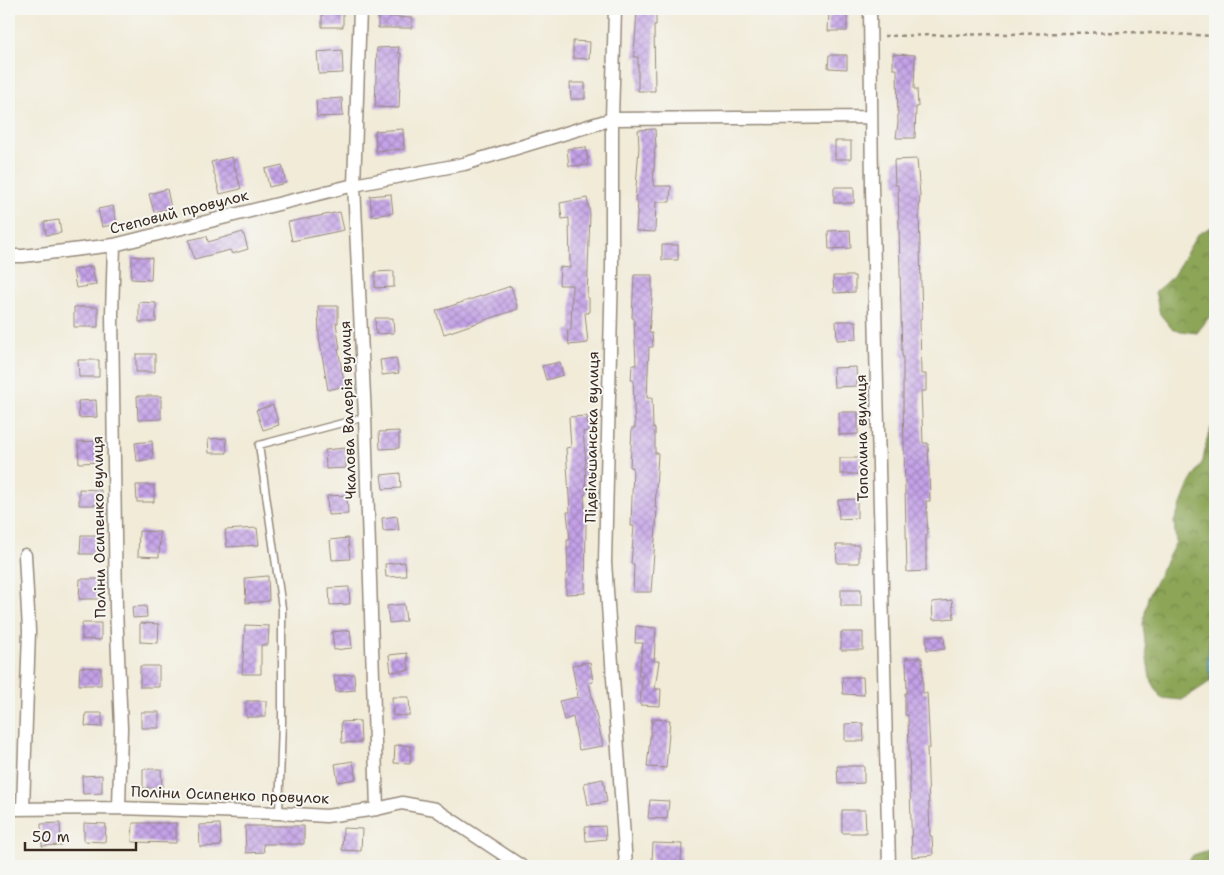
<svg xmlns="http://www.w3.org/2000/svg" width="1224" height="875" font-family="'Shantell Sans',sans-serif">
	<defs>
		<pattern id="forest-crowns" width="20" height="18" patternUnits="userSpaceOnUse" patternTransform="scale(1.25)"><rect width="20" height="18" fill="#8ca557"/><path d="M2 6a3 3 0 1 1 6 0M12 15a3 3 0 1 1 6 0" fill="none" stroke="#748747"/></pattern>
		<pattern id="water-rules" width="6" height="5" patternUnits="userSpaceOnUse" patternTransform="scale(1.25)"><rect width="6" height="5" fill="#56bad4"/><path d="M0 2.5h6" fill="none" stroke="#4897ab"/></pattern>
		<pattern id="building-cross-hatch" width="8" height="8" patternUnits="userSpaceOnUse" patternTransform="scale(1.25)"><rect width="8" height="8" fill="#c4a2e8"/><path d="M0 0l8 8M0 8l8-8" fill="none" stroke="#a084bb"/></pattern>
	</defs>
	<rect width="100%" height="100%" fill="#f6f6f2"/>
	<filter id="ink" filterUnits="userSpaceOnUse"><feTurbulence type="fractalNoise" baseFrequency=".02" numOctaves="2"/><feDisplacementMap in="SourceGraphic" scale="10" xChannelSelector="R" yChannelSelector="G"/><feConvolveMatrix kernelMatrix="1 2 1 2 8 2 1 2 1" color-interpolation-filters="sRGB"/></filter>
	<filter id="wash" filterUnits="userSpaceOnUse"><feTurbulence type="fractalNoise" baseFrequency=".0096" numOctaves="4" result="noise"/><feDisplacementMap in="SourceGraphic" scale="20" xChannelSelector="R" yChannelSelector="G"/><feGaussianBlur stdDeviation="1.12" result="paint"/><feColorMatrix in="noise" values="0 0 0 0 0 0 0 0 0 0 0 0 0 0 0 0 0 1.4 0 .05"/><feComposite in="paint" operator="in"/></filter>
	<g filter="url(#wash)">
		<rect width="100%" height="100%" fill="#f1ebd8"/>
		<path fill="url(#forest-crowns)" stroke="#64683a" d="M1214 225 1215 226V303L1214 311 1197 333 1173 330 1160 314 1155 292 1173 276 1197 235Z
			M1215 418V616L1211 631 1207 661 1211 681 1182 700 1161 698 1150 678 1146 652 1143 624 1148 597 1176 542 1174 522 1189 484 1203 461 1207 439Z
			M1212 849H1215V866H1185L1193 855Z"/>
		<path fill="url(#water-rules)" stroke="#487279" d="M1215 616V723L1214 694 1207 661 1211 631Z"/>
		<g id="blocks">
			<path fill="url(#building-cross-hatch)" d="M322 9H343V27H322Z
				M637 9H656V25H654L655 91H638V57H634Z
				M829 10 847 11V31H828Z
				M378 16 412 18V28H378Z
				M573 41 590 42 589 59 573 58Z
				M399 47 398 53H401L399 108 375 107 377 48Z
				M342 50 343 73 319 74 317 52Z
				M893 54 915 55 914 89H917L918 107H916L915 138H896L898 123 897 69H893Z
				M829 55H847V69L828 68Z
				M570 83H585V99H571Z
				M342 98 343 116 317 117 316 100Z
				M403 129 404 149 376 151 375 131Z
				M655 129 656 148H655L653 186H671L670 202H656L655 232 636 231 638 201H635L639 147 638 130Z
				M835 141H851V159H835Z
				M586 147 588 165 569 166 567 149Z
				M232 157 241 189 220 194 211 162Z
				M917 159 920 195 919 212 922 318 920 319 921 374H926V391H921L923 443H928L930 501H926L928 535H926V571L907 572 903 403V356H902L898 185H895L894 160Z
				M282 165 286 183 269 187 265 169Z
				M834 187H854V203H834Z
				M167 189 171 208 154 212 149 194Z
				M391 194 393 213 372 216 370 196Z
				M587 198 590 214 587 298H589V313H585L588 343 569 345 567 330H571L572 285H559L560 267 570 268 569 218 562 219 560 203Z
				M113 206 117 224 102 227 98 209Z
				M340 212 344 230 292 241 288 222Z
				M59 220 61 233 46 235 44 222Z
				M850 230 851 248 829 249 828 231Z
				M243 232 248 249 232 254 230 250 194 259 189 240 207 236 208 242Z
				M662 245H678V260H662Z
				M132 256 152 258 151 280 131 279Z
				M92 266 96 285 76 288 73 270Z
				M394 271V287L375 288V272Z
				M634 275H652V298L649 333H652L653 347H649L647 398H652L653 428H655V453H658L655 508H657L656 527 651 592H633L634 564H631L634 526H631L633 467H630L632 428H635L633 380H631L632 365H636L634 318H632Z
				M833 276H855V292L834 293Z
				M511 286 518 309 444 334 436 311Z
				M139 302 156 303V322H139Z
				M318 306H338V323H336L340 349H338L345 386 328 390 319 337Z
				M74 307H98V327H74Z
				M375 318H393L394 333 376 334Z
				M836 321H856L857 339 837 340Z
				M136 354H155V372H136Z
				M396 358 399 373 382 375 380 360Z
				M78 360H99V377H79Z
				M560 362 563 375 546 380 542 366Z
				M856 367 857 386 834 387 833 368Z
				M137 396H161V419L138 420Z
				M96 400 97 417 79 418 78 401Z
				M273 405 279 425 263 430 256 410Z
				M839 412H858V434L839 435Z
				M587 416 588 431 583 432 586 463H585L586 494 584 495 586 524 585 593 566 594V574H568L567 540H570L567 512H570L566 448 571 447 569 417Z
				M399 431V448L380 449 379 432Z
				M226 438 227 453H209L208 439Z
				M100 441 101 462 79 463 78 442Z
				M152 441 153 459 137 461 135 443Z
				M345 448 346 468 326 469 325 450Z
				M840 458H859V474H840Z
				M400 473 401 488 383 489 381 475Z
				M136 485H154V502H137Z
				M79 489 101 490V505H79Z
				M347 495 348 514 328 515 327 496Z
				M857 499V518L839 519 838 500Z
				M397 516 399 530 383 531 382 518Z
				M257 528 259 545 227 547 225 530Z
				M139 531 160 532 159 557 138 556Z
				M81 535H100V554H80Z
				M348 538 350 559 332 560 330 540Z
				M836 545H859V563H837Z
				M405 562 406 576 386 577 385 564Z
				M268 576 269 601 246 603 245 578Z
				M80 579H102V599H79Z
				M349 587 350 604 330 605 329 588Z
				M841 589H861V606H841Z
				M952 600 954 618 933 620 932 602Z
				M404 604 406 621 389 623 387 606Z
				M146 606 147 617 133 618 132 607Z
				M82 623H101V640L82 639Z
				M140 623 159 624 158 643 140 642Z
				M245 625 269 626 268 645H261V674H242Z
				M636 626 656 628 654 661H659L655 689H661L660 706 640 705 642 676H638L643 643H635Z
				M350 630 352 648 334 650 332 632Z
				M841 632H863V650H841Z
				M926 636H944L945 649 927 650Z
				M407 653 409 670 391 672 389 655Z
				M906 658H922L923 693H927L930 748H927L930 836H932L933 855 912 857 908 715H905V693H907Z
				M590 662 593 682 589 683 603 746 579 750 573 717 564 720 559 701 578 697 572 665Z
				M140 666H159V687H140Z
				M80 667 101 668V685H79Z
				M354 674 355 690 336 692 334 676Z
				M842 677H863L864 695 843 694Z
				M392 697H409L410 715 393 716Z
				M246 701H266V717H246Z
				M141 712H159V728H141Z
				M86 713H102V727L85 726Z
				M652 719 670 720 666 768 647 767Z
				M360 721 361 742 342 743 341 722Z
				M863 723 864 741H845V724Z
				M395 745 411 746 410 764 394 763Z
				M353 761 356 779 338 782 335 764Z
				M837 766H864V783L838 784Z
				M143 769H161L162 788H143Z
				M102 775V793L83 794 82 776Z
				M603 779 607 802 588 805 584 783Z
				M650 800 669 801 667 819 648 818Z
				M842 810H865L866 833H842Z
				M60 823 61 845 42 846 41 824Z
				M84 823 106 824 105 842 84 841Z
				M133 823H176V843L132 842Z
				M220 824 221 846 200 847 199 825Z
				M245 826H304V844H263L264 852 246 853Z
				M605 826 606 839 586 841 585 827Z
				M343 828 362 829 361 851 342 850Z
				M653 843 682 844 681 862 652 861Z"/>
		</g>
	</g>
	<g filter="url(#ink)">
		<use href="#blocks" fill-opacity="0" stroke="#968a7b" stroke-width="1"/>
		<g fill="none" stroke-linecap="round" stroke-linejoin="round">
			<defs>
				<path id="lane" d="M279 813 282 722V608L259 445 365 417"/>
				<path id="street" d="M360 9 354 185 365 417 377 809
					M615 9 612 119V268L605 562 626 866
					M870 9 872 187 889 866
					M114 245 112 314 116 608 121 728 119 808
					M9 256H23L114 245 354 185 464 164 612 119 871 117
					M23 808 29 631 25 555
					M9 809 119 808 279 813 326 816 377 809 402 803 435 809 521 866"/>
			</defs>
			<use href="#lane" stroke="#968a7b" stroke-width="9"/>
			<use href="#street" stroke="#968a7b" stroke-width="15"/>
			<path stroke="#968a7b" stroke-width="2.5" stroke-dasharray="4 4" stroke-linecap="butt" d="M884 36 1128 32 1215 36"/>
			<use href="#lane" stroke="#fff" stroke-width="6"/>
			<use href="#street" stroke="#fff" stroke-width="12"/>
		</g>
	</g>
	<g text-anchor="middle" stroke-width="4" stroke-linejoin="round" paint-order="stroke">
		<g font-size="15" fill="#3b2a1e" stroke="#f6f6f2">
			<text transform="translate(179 212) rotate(-14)" y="5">Степовий провулок</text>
			<text transform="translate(348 410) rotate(-92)" y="5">Чкалова Валерія вулиця</text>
			<text transform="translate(592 437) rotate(-89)" y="5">Підвільшанська вулиця</text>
			<text transform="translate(862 438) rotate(-91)" y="5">Тополина вулиця</text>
			<text transform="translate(99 527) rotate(-91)" y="5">Поліни Осипенко вулиця</text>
			<text transform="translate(230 795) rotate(2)" y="5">Поліни Осипенко провулок</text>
		</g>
	</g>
	<rect width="1224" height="875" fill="none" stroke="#f6f6f2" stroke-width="30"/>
	<path d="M25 842v8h111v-8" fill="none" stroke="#3b2a1e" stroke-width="2.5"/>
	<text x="32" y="842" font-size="15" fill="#3b2a1e" stroke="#f6f6f2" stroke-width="4" paint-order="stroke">50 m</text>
</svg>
